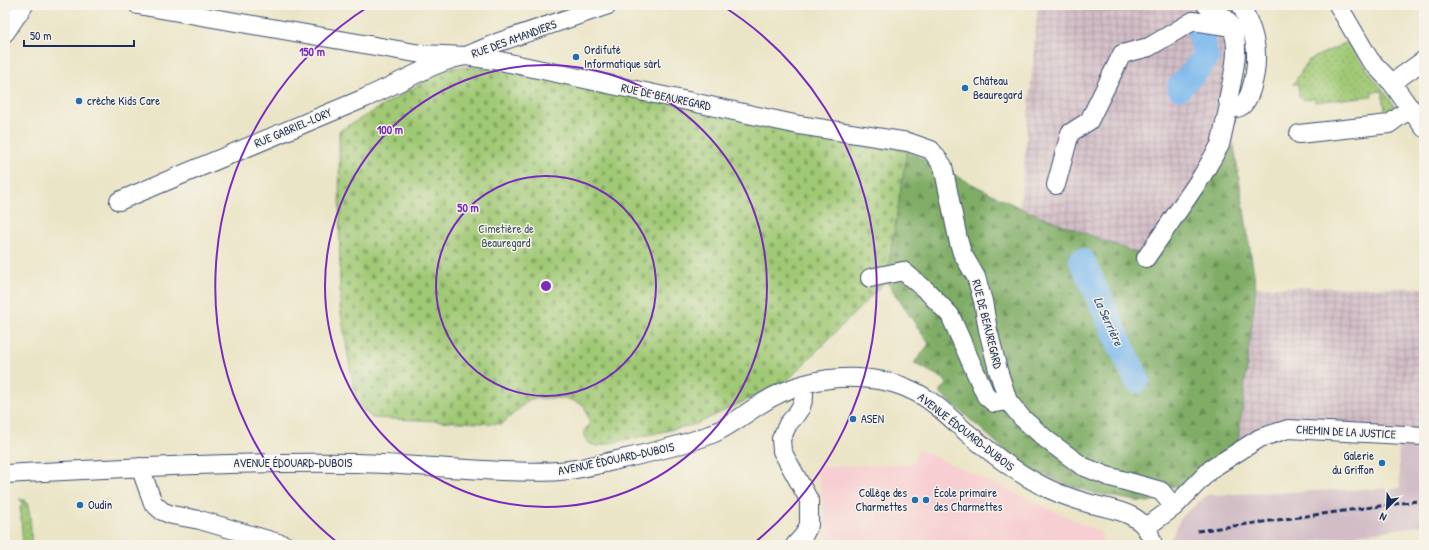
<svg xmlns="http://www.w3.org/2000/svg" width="1429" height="550" font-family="'Patrick Hand',sans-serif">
	<defs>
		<pattern id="industrial-grid" width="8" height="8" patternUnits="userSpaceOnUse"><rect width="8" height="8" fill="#d2bdc6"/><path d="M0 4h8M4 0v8" fill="none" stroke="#aa9aa4"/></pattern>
		<pattern id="grass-dots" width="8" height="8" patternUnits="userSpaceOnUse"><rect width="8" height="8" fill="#a0c974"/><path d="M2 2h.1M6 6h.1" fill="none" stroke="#82a462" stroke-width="1.8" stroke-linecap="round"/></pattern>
		<pattern id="forest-firs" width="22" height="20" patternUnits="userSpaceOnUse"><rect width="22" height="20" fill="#80ad66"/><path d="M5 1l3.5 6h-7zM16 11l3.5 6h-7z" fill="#688d57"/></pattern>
		<pattern id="cemetery-stones" width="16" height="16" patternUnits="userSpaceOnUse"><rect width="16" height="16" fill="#a0c974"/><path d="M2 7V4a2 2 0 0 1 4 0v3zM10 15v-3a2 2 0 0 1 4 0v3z" fill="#82a462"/></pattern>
	</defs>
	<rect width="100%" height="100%" fill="#f7f3e8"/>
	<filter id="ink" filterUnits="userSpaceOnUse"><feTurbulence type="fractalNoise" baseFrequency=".025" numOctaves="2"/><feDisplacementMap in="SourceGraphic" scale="8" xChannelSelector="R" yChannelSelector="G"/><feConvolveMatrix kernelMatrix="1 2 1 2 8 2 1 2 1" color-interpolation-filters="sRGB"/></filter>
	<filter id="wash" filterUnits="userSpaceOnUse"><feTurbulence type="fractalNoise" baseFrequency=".012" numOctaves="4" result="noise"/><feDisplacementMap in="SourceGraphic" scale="16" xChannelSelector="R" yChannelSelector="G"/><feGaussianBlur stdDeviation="0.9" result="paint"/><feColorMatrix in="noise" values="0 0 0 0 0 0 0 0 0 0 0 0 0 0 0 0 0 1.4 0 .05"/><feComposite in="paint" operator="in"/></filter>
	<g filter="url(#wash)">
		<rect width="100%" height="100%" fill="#ebe5c7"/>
		<path fill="#f7cfd2" d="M918 449 1100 532 1105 545H821L828 537 817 467 913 464Z"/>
		<path fill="url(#industrial-grid)" d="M1038 5H1226L1234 146 1144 256 1020 208Z
			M1256 287 1424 288V436L1288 429 1238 443Z"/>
		<path fill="#d2bdc6" d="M1407 435 1424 436V525L1320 540 1307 545H1168L1182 516 1207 495 1400 488 1398 446Z"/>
		<path fill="url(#grass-dots)" stroke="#5e7c69" d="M1347 42 1398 110 1386 116 1382 91 1371 92 1372 96 1315 102 1314 98 1304 100 1299 97 1298 84H1293L1309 60Z
			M19 499 25 500 24 503H27C32 517 30 531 32 545H23L20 507H22V502Z"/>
		<path fill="url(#forest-firs)" stroke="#4e6e62" d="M1234 146 1256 287 1238 443 1185 485 1178 487H1167L1161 498 1149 502 1136 501 1094 493 1065 484 1024 467 939 392 947 384 944 379 914 363 929 344 886 281 907 151 1020 208 1144 256Z"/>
		<path fill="url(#cemetery-stones)" stroke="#5e7c69" d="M449 67H498L907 151 886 281 788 380 697 424 598 446 590 444 585 437 584 430 590 424 584 405 565 398 530 399 502 424 372 418 356 403 340 307 339 131Z"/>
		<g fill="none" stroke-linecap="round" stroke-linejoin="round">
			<path stroke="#7bb9ee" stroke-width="26" d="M1180 87 1206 58 1199 29
				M1082 261 1137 380"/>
		</g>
	</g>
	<g filter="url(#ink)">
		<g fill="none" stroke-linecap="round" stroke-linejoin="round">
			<defs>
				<path id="minor" d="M138 5 421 54 466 56 500 61 799 125 908 142 931 150 943 166 958 239 962 253 976 277 983 301 988 330 998 370 1008 401 1022 418 1047 440 1082 466 1107 476 1161 491 1174 507
					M1206 5C1212 9 1219 13 1224 17 1246 38 1232 76 1228 101 1229 105 1231 108 1236 108 1251 107 1256 71 1256 59 1257 40 1249 22 1241 5
					M1338 5 1370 60 1392 83 1424 128
					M5 33 24 5
					M1392 83 1424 60
					M1299 134 1389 124 1411 108
					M1056 185 1070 133 1089 121 1122 54 1149 47 1193 21 1232 27
					M119 201 365 98 433 66 451 59 466 56 499 42 608 5
					M1146 258 1202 176 1220 145 1229 105
					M870 278 903 271 927 291 950 315 986 396 994 403 1008 401
					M140 467 153 503 162 511 172 515 200 520 285 545
					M5 474C121 468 238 461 355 463 404 464 453 469 502 471 524 472 547 473 569 470 585 468 601 464 617 460 650 453 681 446 712 434 729 427 743 415 759 405 788 386 823 376 858 378 876 379 895 382 911 390 932 399 948 416 965 431 989 451 1012 470 1039 484 1055 493 1073 499 1091 504 1116 510 1147 513 1153 545
					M1144 526 1152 523 1174 507 1211 469 1260 438 1288 429 1424 436
					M795 545 804 535 809 525V500L782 451 781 439 788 424 795 416 801 407 804 397V384"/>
			</defs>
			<use href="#minor" stroke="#3a4a6e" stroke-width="20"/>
			<use href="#minor" stroke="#fff" stroke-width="18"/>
			<path stroke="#1b2f5e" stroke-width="3" stroke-dasharray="6 3" stroke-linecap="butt" d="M1197 531 1424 500"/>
		</g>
	</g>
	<g fill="none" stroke="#7b2cbf" stroke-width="2">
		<circle cx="546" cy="286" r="110"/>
		<circle cx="546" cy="286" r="221"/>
		<path d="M338 543A331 331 0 0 1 371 5M721 5A331 331 0 0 1 754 543"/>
	</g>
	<g fill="#1f6fb2" stroke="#f7f3e8" stroke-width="1.5">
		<circle cx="576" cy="57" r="4"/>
		<circle cx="965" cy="88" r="4"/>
		<circle cx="79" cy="101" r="4"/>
		<circle cx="853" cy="419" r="4"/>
		<circle cx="1382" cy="463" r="4"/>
		<circle cx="915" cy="500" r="4"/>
		<circle cx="926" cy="500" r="4"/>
		<circle cx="80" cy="505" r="4"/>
	</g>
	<g text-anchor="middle" stroke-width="3" stroke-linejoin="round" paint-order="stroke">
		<g font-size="12" fill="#1b2f5e" stroke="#f7f3e8">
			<text transform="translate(514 39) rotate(-20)" y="4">RUE DES AMANDIERS</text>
			<text transform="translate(666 97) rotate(12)" y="4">RUE DE BEAUREGARD</text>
			<text transform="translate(293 128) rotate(-23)" y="4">RUE GABRIEL-LORY</text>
			<text transform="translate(987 324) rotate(76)" y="4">RUE DE BEAUREGARD</text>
			<text transform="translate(966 432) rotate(38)" y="4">AVENUE ÉDOUARD-DUBOIS</text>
			<text transform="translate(1346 432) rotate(3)" y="4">CHEMIN DE LA JUSTICE</text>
			<text transform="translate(616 459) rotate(-12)" y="4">AVENUE ÉDOUARD-DUBOIS</text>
			<text x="293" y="467">AVENUE ÉDOUARD-DUBOIS</text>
		</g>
		<g font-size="12" fill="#1b2f5e" stroke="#f7f3e8" text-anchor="start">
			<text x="584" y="54">Ordifuté<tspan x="584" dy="14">Informatique sàrl</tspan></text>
			<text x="973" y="85">Château<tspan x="973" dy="14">Beauregard</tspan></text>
			<text x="87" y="105">crèche Kids Care</text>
			<text x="861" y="423">ASEN</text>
			<text x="1374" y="460" text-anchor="end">Galerie<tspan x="1374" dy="14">du Griffon</tspan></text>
			<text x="907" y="497" text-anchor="end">Collège des<tspan x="907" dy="14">Charmettes</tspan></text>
			<text x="934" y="497">École primaire<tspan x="934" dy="14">des Charmettes</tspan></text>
			<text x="88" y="509">Oudin</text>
		</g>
		<g font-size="12" fill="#3c5664" stroke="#f7f3e8">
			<text x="506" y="233">Cimetière de<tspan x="506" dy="14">Beauregard</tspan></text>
		</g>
		<g font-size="13" font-style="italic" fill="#335282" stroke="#f7f3e8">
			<text transform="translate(1109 321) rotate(65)" y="5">La Serrière</text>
		</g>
	</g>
	<circle cx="546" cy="286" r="6" fill="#7b2cbf" stroke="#f7f3e8" stroke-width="2"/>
	<g font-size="12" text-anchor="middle" font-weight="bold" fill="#7b2cbf" stroke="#f7f3e8" stroke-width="3" stroke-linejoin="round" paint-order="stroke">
		<text x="312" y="56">150 m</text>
		<text x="390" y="134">100 m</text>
		<text x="468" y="212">50 m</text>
	</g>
	<rect width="1429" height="550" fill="none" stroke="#f7f3e8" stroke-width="20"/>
	<g transform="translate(1387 508) rotate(204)" stroke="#f7f3e8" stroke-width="3" paint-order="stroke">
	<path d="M0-3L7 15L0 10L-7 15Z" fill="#1b2f5e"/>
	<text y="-6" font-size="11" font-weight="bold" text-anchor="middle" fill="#1b2f5e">N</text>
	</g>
	<path d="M24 40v6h110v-6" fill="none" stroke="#1b2f5e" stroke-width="2"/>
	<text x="30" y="40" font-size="12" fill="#1b2f5e" stroke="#f7f3e8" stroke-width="3" paint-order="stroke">50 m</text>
</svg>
